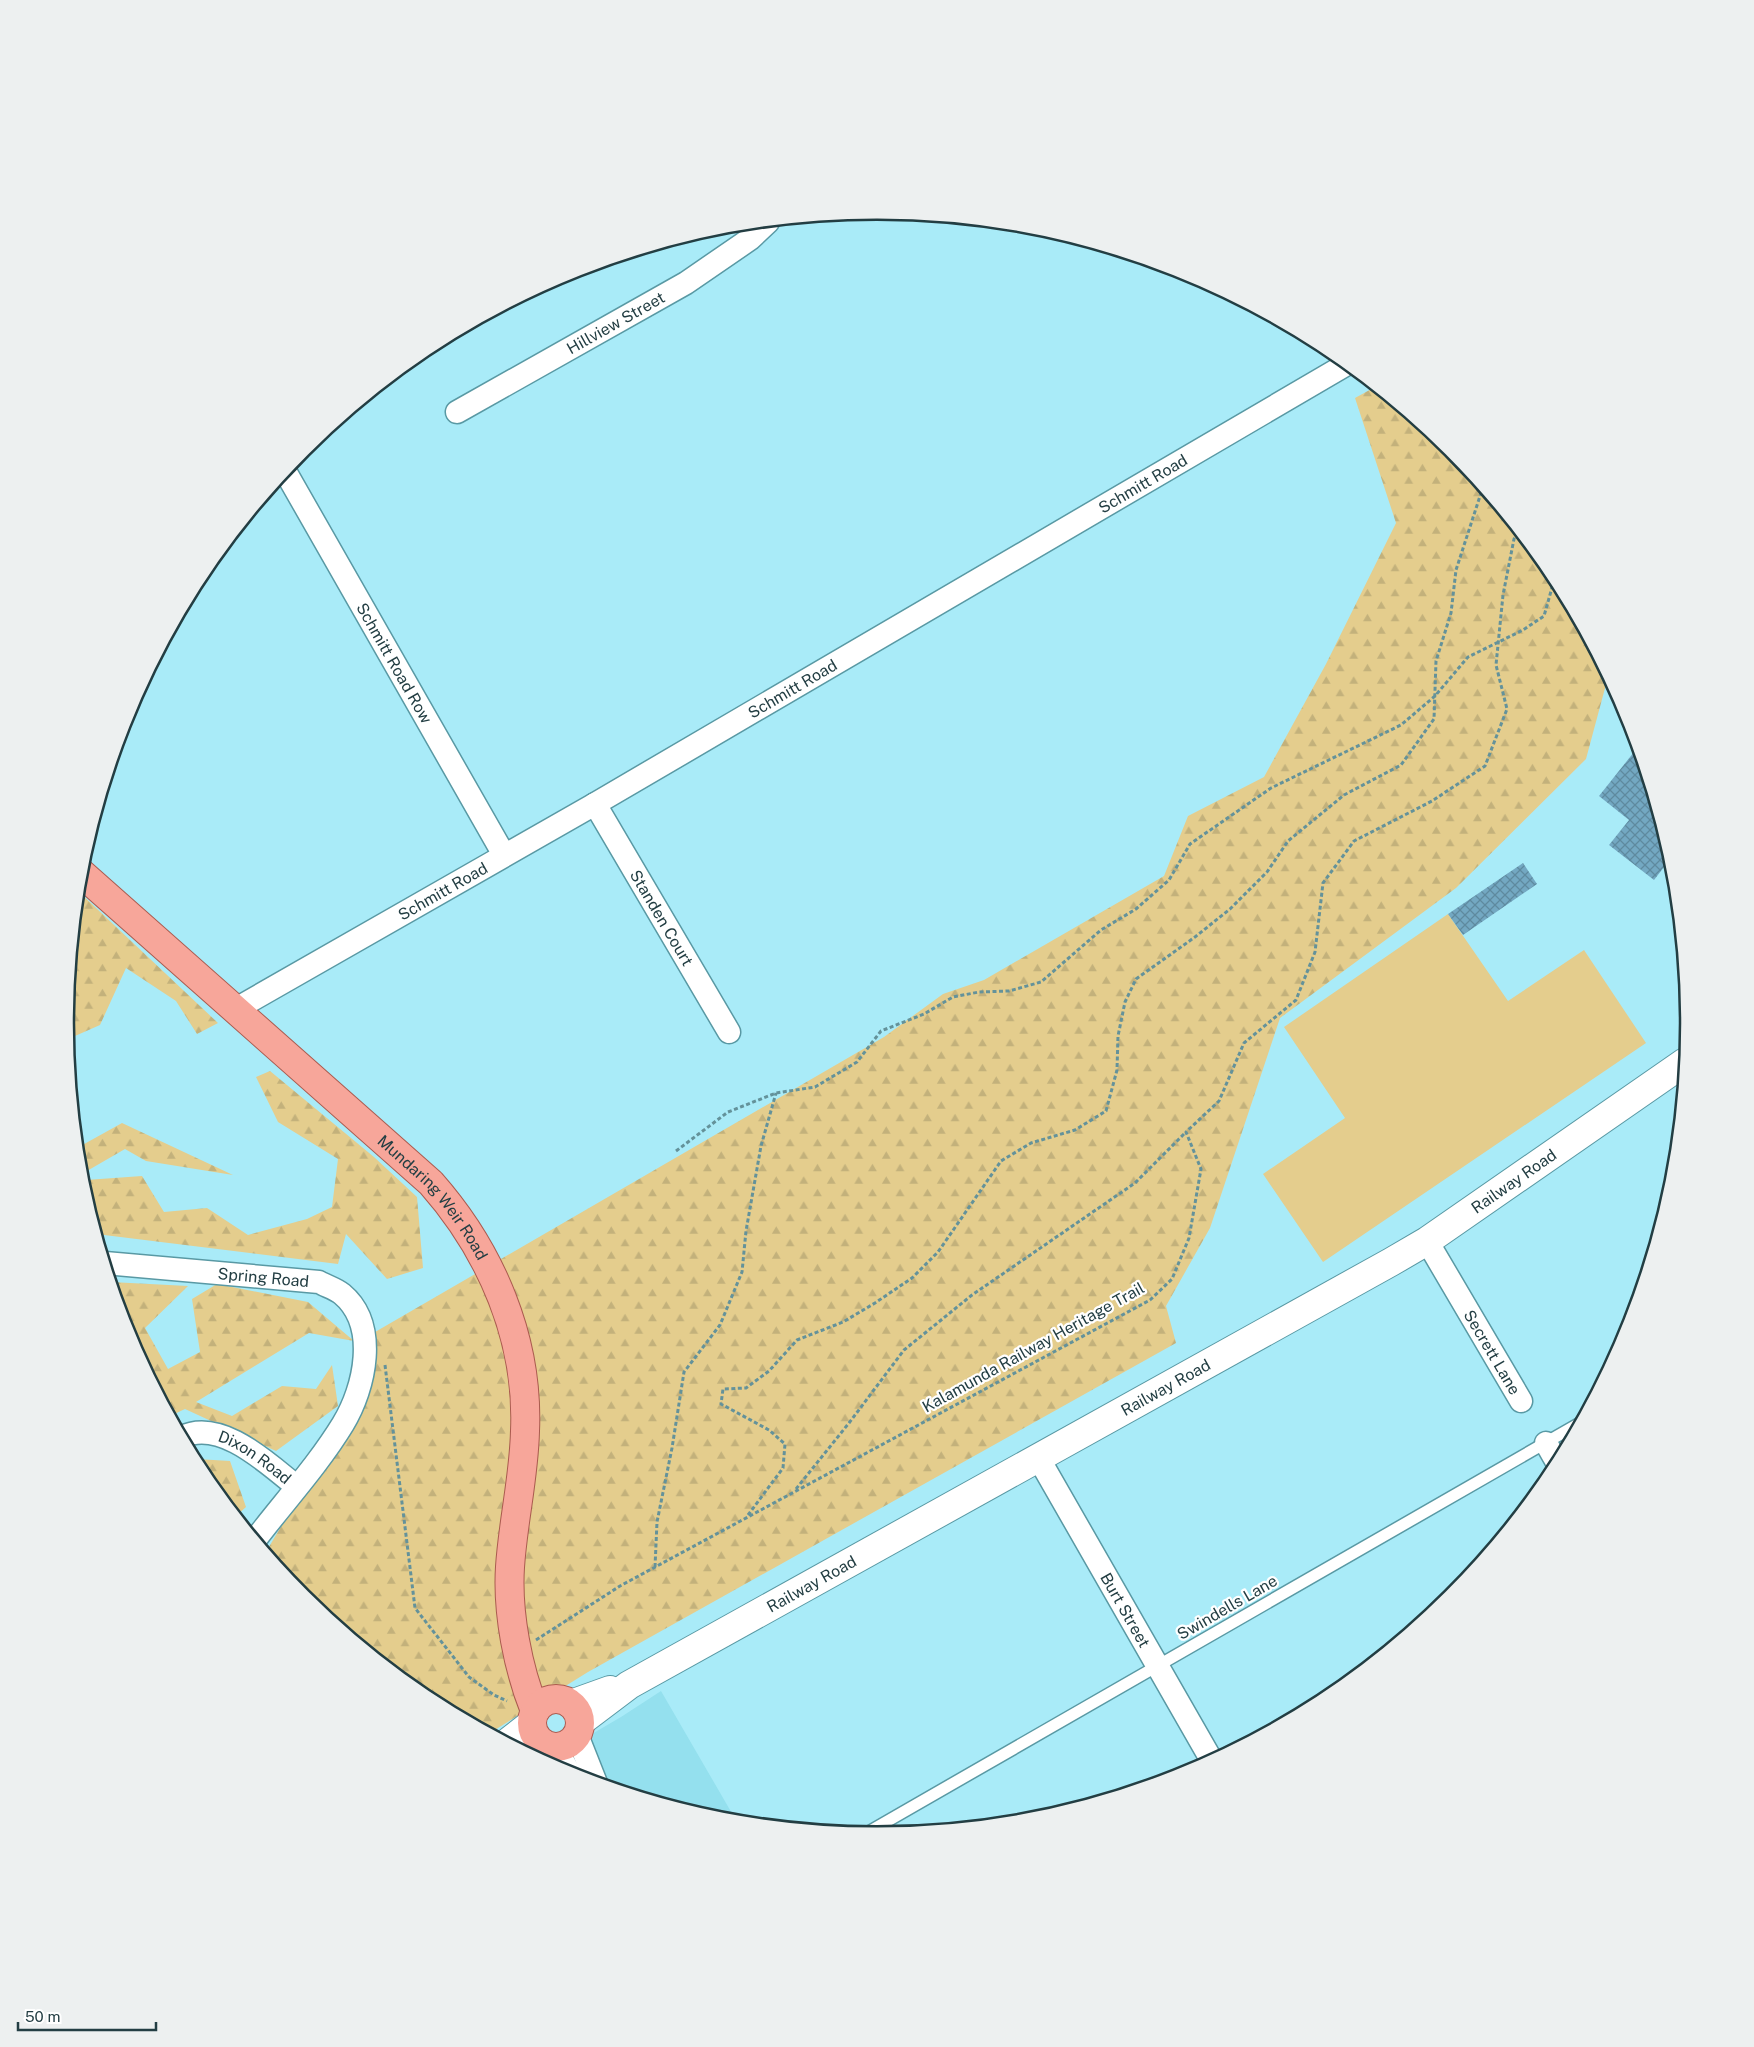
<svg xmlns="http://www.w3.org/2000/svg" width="1754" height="2047" font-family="'Public Sans',sans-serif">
	<defs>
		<pattern id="forest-firs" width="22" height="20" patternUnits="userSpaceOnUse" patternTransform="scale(1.25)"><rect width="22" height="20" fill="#e4cd8d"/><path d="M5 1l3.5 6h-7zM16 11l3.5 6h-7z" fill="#c3b17b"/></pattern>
		<pattern id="building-cross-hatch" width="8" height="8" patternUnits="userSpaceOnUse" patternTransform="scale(1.25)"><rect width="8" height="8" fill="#73a8c2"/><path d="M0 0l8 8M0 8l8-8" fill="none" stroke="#5e8a9f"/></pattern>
	</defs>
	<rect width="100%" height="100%" fill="#a9ebf8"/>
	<path fill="#94e0ee" d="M661 1691 737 1822 718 1820 566 1774 544 1762 621 1717Z"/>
	<path fill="#e4cd8d" d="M1448 914 1508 1001 1584 950 1646 1043 1323 1262 1263 1174 1345 1118 1284 1027Z"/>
	<path fill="url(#forest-firs)" d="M1375 387 1451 450 1552 573 1608 677 1586 759 1456 888 1280 1018 1210 1228 1166 1306 1176 1343 588 1672 490 1733 426 1698 303 1597 266 1552 303 1489 362 1407 363 1339 884 1037 943 994 984 980 1164 876 1188 816 1264 777 1326 664 1396 523 1355 398Z
		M78 891 218 1023 197 1034 176 1001 126 968 100 1025 75 1036 65 1028Z
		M270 1071 374 1157 417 1197 423 1268 387 1279 346 1234 338 1264 96 1234 82 1188 86 1180 142 1176 164 1212 207 1208 248 1235 307 1219 332 1207 338 1159 278 1122 256 1077Z
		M122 1123 233 1175 146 1161 125 1149 80 1175 77 1148Z
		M111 1282 188 1286 145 1328 168 1369 200 1352 192 1299 217 1284 308 1302 354 1341 309 1333 196 1402 232 1416 282 1386 316 1389 332 1365 338 1406 276 1451 185 1409 170 1416 127 1334Z
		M197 1459 230 1461 246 1507 236 1516 202 1474 195 1462Z"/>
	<path fill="url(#building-cross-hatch)" d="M1638 747 1671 858 1654 880 1609 845 1629 820 1599 796Z
		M1523 863 1537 884 1463 935 1448 914Z"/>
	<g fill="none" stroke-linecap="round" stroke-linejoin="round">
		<defs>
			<path id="service" d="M865 1834 1580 1423"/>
			<g id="minor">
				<path id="s1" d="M457 412 686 283 750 239 768 222"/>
				<path id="s2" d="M285 471 504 855"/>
				<path id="s3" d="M595 804 729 1032"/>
				<path id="s4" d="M236 1009 595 804 1347 364"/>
				<path id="s5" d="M1427 1241 1521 1401"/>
				<path id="s6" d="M105 1263 319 1282C326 1286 336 1289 342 1294 379 1325 365 1388 343 1424 318 1465 284 1502 255 1540"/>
				<path id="s7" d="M182 1437C221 1418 268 1464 296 1486"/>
				<path d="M1546 1443 1558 1464"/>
				<path id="s8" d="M1039 1459 1212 1761"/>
				<path d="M577 1735 596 1783"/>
				<path d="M555 1747 571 1775"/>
			</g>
			<g id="tertiary">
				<path d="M571 1704 610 1690"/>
				<path id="s9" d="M580 1722 629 1685 1391 1262 1427 1241 1685 1062"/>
			</g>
			<path id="secondary" d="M508 1742 531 1724
				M525 1752 542 1743"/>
			<g id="primary">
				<path id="s10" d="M80 872 431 1183C491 1251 529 1339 525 1431 524 1477 513 1521 510 1567 507 1613 518 1669 535 1711"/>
				<circle cx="556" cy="1723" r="24"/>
			</g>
		</defs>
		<use href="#service" stroke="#5999a4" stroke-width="14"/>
		<use href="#minor" stroke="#5999a4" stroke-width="25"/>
		<use href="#tertiary" stroke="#5999a4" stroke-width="30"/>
		<use href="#secondary" stroke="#5999a4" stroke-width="30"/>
		<use href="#primary" stroke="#aa5b4f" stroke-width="30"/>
		<path stroke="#64929a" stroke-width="3" stroke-dasharray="4 2.5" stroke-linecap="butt" d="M676 1151 728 1112 776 1093 815 1087 857 1062 881 1031 924 1014 953 997 979 992 1009 991 1041 982 1101 930 1136 909 1169 880 1190 844 1271 788 1401 725 1435 696 1468 657 1523 630 1544 616 1555 577
			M385 1365 415 1608 469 1677 494 1695 507 1701
			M796 1489 849 1423 904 1350 972 1295 1135 1183 1186 1132
			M748 1515 783 1468 785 1444 769 1430 721 1404 723 1389 746 1388 769 1371 797 1340 843 1322 875 1303 912 1278 938 1252 1001 1161 1031 1143 1075 1130 1106 1111 1117 1070 1118 1036 1125 1002 1136 979 1195 937 1230 909 1267 872 1288 841 1344 795 1401 765 1434 719 1436 661 1451 613 1456 570 1481 493 1484 489
			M655 1567 657 1522 672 1448 684 1372 720 1325 742 1272 746 1231 761 1146 776 1093
			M536 1640 620 1586 1150 1300 1172 1279 1189 1238 1201 1169 1186 1132 1219 1101 1244 1043 1296 1000 1315 952 1323 883 1354 841 1432 801 1485 766 1507 709 1496 665 1503 595 1514 539 1519 532"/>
		<use href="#service" stroke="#fff" stroke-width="11"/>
		<use href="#minor" stroke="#fff" stroke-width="22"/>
		<use href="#tertiary" stroke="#fff" stroke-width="28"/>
		<use href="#secondary" stroke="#fff" stroke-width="28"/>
		<use href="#primary" stroke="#f7a69a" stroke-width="28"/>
	</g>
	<g text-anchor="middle" stroke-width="4.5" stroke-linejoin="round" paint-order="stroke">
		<g font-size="16" fill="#233e43" stroke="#fff">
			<text dy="6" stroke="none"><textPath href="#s1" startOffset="182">Hillview Street</textPath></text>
			<text dy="6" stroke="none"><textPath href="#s4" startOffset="1048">Schmitt Road</textPath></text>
			<text dy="6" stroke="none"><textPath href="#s2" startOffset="221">Schmitt Road Row</textPath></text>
			<text dy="6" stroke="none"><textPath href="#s4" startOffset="642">Schmitt Road</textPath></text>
			<text dy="6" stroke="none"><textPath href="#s4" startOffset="238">Schmitt Road</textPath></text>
			<text dy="6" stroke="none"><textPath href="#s3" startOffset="132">Standen Court</textPath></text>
			<text dy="6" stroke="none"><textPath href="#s9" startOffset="1080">Railway Road</textPath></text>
			<text dy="6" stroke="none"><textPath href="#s10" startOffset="481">Mundaring Weir Road</textPath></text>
			<text dy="6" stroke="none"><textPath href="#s6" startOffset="159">Spring Road</textPath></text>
			<text transform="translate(1033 1347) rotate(-29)" y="6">Kalamunda Railway Heritage Trail</text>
			<text dy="6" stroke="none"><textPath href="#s5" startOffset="129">Secrett Lane</textPath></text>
			<text dy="6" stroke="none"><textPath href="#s9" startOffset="675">Railway Road</textPath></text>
			<text dy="6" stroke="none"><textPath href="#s7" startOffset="80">Dixon Road</textPath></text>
			<text dy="6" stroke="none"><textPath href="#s9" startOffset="270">Railway Road</textPath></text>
			<text transform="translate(1227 1607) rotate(-30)" y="6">Swindells Lane</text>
			<text dy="6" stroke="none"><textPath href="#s8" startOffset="174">Burt Street</textPath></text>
		</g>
	</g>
	<path d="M0 0H1754V2047H0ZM74 1023a803 803 0 1 1 1606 0a803 803 0 1 1-1606 0Z" fill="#edf0f0" fill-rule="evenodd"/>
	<path fill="none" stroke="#233e43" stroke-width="2.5" d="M74 1023a803 803 0 1 1 1606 0a803 803 0 1 1-1606 0Z"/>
	<path d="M18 2022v8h138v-8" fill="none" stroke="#233e43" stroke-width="2.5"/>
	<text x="25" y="2022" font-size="15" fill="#233e43" stroke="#ffffff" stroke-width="4" paint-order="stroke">50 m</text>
</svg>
